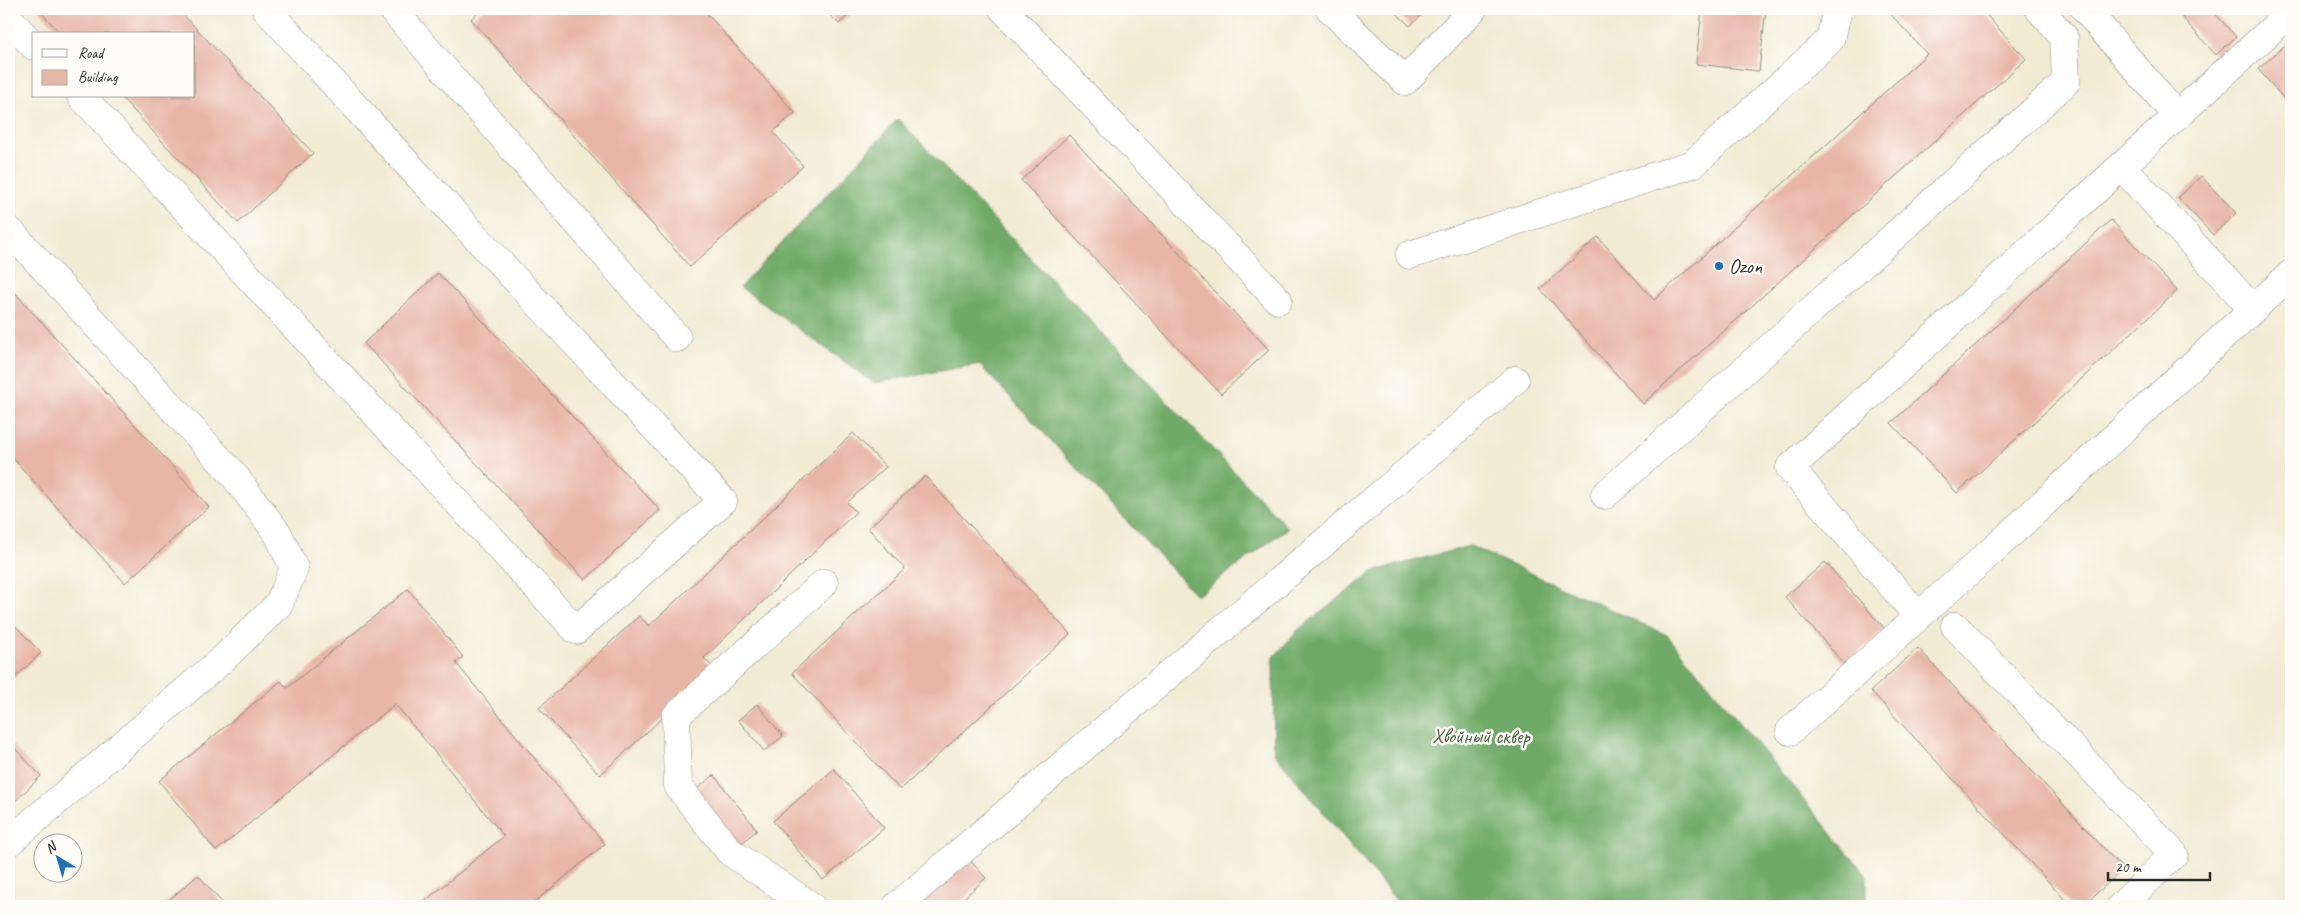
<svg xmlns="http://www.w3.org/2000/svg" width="2300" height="915" font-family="Caveat,sans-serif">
	<rect width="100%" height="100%" fill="#fdfcf7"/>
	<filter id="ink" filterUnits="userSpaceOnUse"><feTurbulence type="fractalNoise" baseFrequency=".02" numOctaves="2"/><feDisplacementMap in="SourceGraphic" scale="10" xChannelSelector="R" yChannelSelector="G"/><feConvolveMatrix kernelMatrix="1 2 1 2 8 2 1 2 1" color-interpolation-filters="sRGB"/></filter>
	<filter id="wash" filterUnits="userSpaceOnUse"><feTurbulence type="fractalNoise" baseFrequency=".0096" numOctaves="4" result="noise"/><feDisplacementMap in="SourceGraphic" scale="20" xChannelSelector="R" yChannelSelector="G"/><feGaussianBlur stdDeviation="1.12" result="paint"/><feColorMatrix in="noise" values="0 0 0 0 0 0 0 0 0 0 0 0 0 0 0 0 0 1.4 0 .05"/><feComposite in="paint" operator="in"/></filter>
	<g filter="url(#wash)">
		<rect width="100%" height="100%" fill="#f2ebd4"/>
		<path fill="#6faa68" stroke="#4d6a4a" d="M898 119 1288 528 1197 596 979 364 874 383 740 287Z
			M1470 546 1667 635 1867 876V906H1401L1274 753 1273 658 1298 630 1374 571Z"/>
		<g id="blocks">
			<path fill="#e8b6a8" d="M38 9H178L313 153 238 223 120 96H194V34H61Z
				M483 9H703L795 113 773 132 803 166 690 267 471 19Z
				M824 9H855L839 24Z
				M1392 9H1428L1410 26Z
				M1702 9H1766L1759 71 1696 64Z
				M1886 9H1981L2026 59 1643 404 1540 289 1598 237 1654 300 1927 54Z
				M2187 9H2211L2236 37 2216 55 2180 15Z
				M2291 40V107L2258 69Z
				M1069 135 1269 350 1221 394 1021 180Z
				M2201 176 2236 213 2213 235 2178 198Z
				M2111 220 2177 291 1957 493 1891 423Z
				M438 273 660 510 585 580 364 343Z
				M9 286 209 507 125 583 9 454Z
				M853 433 886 467 847 503 856 512 704 658 715 670 600 775 539 708 639 616 649 626Z
				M925 476 1070 634 900 790 792 673 905 569 868 528Z
				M1825 562 1885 629 1845 665 1785 597Z
				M408 589 463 657 456 663 605 844 530 906H419L504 836 395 704 216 851 159 781 281 681 287 688Z
				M9 619 41 653 9 683Z
				M1918 648 2123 869 2083 906H2071L1871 691Z
				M757 704 783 736 764 751 738 720Z
				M9 742 41 776 9 807Z
				M834 769 884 828 823 880 773 821Z
				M714 775 757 830 736 848 692 793Z
				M965 855 986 878 955 906H906Z
				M198 875 225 906H162Z"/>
		</g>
	</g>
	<g filter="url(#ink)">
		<use href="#blocks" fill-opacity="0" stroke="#8e8b80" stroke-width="1"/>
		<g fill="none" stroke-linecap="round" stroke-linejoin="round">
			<defs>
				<path id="minor" d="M392 9 677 338
					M1003 9 1278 300
					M1330 9 1405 81 1473 9
					M2085 9 2176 115
					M9 19 34 46
					M81 96 576 630 723 501 401 157 266 9
					M2122 167 2253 309
					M9 230 233 474 278 534 294 568 279 604 224 658 9 842
					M1410 255 1693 164 1830 40 1837 9
					M1605 495 2066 82 2064 37 2039 9
					M1918 616 1790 468 2291 12
					M1955 626 2174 854 2121 906
					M1790 731 1994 549 2291 274
					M811 906 730 852 678 786 676 716 824 583
					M897 906 1515 380"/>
			</defs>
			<use href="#minor" stroke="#8e8b80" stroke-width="29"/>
			<use href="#minor" stroke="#fff" stroke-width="28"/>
		</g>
	</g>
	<circle fill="#1f6fb2" stroke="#fdfcf7" stroke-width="2" cx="1719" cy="266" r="5"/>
	<g text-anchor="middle" stroke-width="5" stroke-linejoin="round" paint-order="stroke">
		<g font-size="20" fill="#2b2b2b" stroke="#fdfcf7" text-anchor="start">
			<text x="1729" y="273">Ozon</text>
		</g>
		<g font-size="20" fill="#4c6146" stroke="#fdfcf7">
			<text x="1481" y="743">Хвойный сквер</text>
		</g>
	</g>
	<rect width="2300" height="915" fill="none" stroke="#fdfcf7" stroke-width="30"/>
	<rect x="32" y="32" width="162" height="65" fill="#fdfcf7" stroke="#a9a8a5"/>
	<rect x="42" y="49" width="25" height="8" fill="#ffffff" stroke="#a9a8a5"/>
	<text x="78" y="58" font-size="15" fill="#2b2b2b">Road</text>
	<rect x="42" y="70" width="25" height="15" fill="#e8b6a8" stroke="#a9a8a5"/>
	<text x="78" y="82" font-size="15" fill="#2b2b2b">Building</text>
	<g transform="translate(58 858) rotate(322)"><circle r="24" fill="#fdfcf7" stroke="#a9a8a5"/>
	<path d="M0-4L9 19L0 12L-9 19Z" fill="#1f6fb2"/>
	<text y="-8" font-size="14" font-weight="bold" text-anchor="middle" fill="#2b2b2b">N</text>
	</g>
	<path d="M2108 872v8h102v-8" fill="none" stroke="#2b2b2b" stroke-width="2.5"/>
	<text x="2115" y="872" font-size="15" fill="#2b2b2b" stroke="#fdfcf7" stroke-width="4" paint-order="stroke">20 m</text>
</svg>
